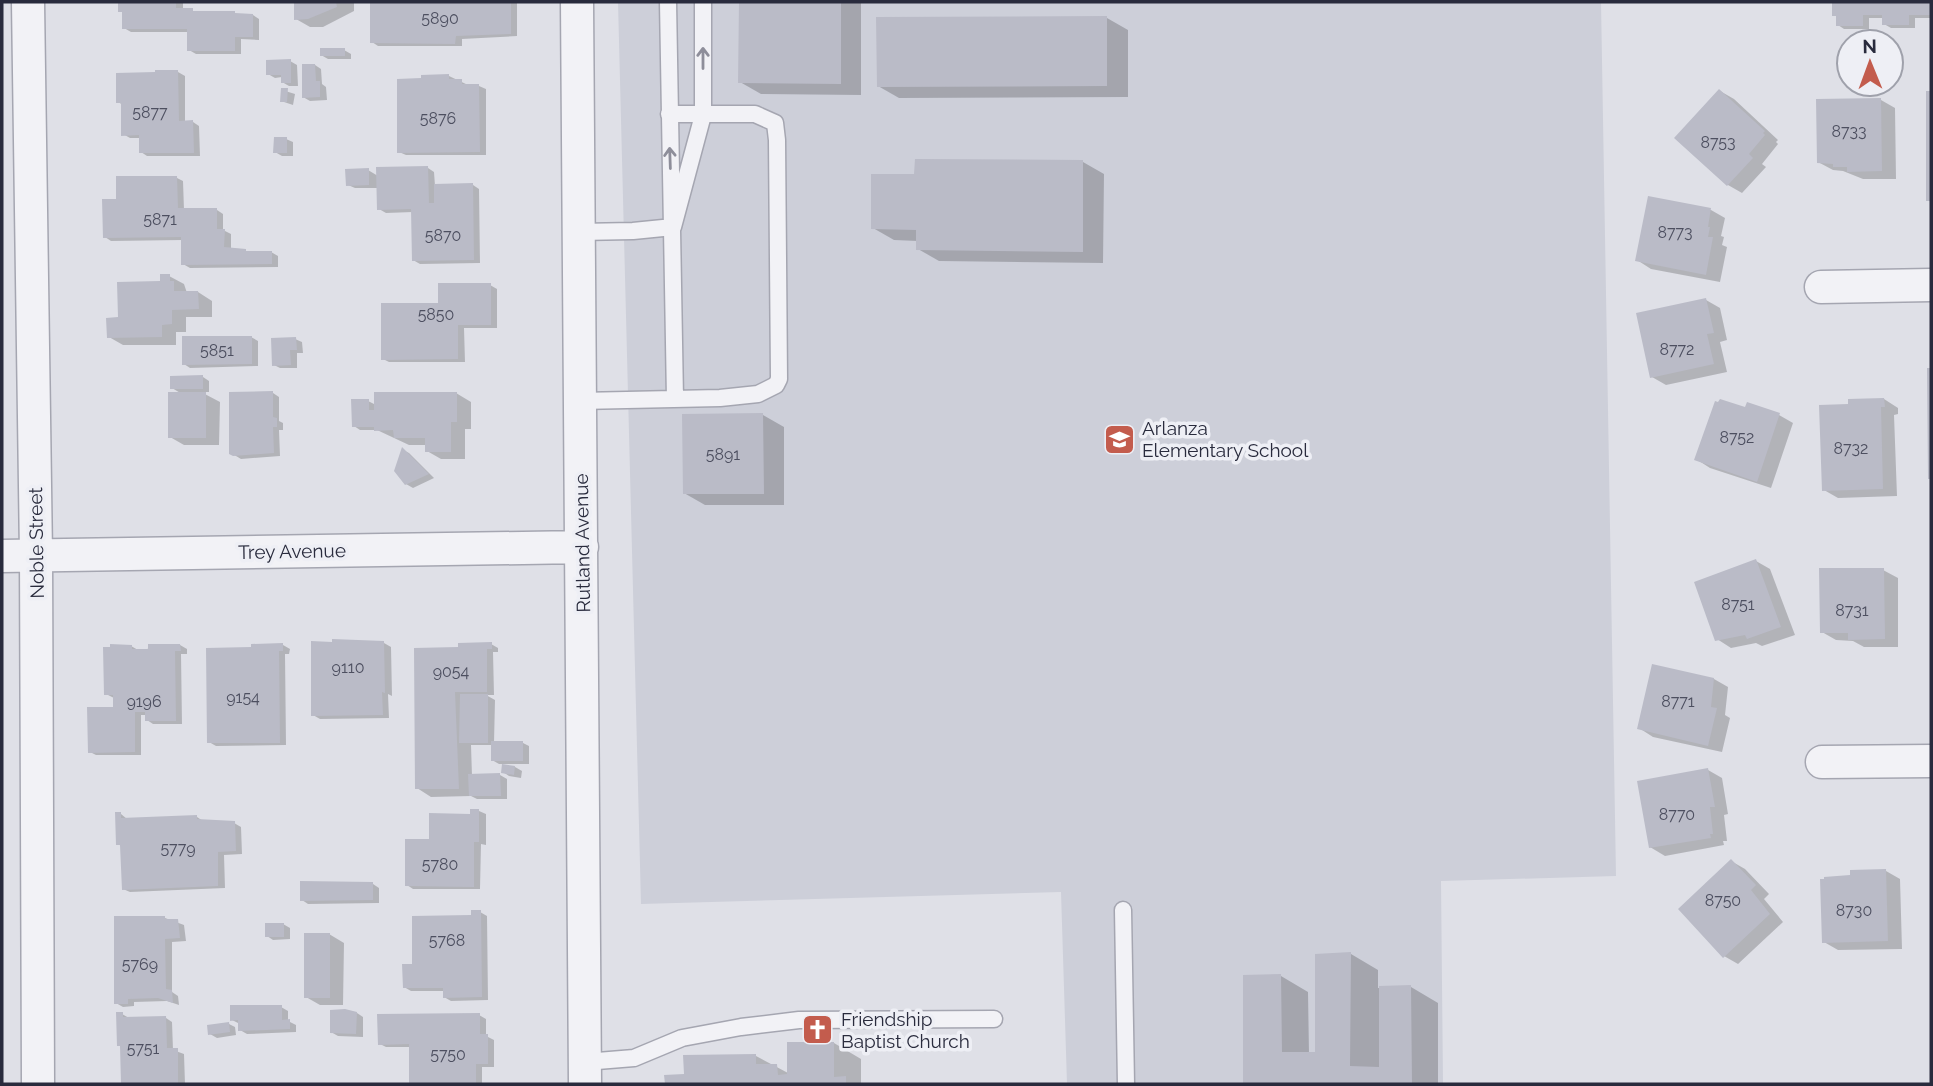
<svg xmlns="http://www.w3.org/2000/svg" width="1933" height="1086" font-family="Raleway,sans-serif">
	<rect width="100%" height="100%" fill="#dfe0e7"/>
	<path fill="#cdcfd9" d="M618 2H1601L1616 876 1441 881 1443 1084H1067L1061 892 641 904Z"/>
	<path fill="#0003" d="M120 2H183V11L253 15 259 19V40L241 39V54H196L189 50V32H131L124 28V13L120 11Z
		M296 2H354V11L323 27H310L296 19Z
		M372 2H517V36L462 39V46H378L372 42Z
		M740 2H861V95L761 94 740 82Z
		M1834 2H1931V18H1915V28H1891L1884 24V18H1869V29H1844L1838 25V17L1834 15Z
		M1107 18 1128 30V97L899 98 878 86Z
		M344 50 351 54V59H328L321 55Z
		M290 61 297 65 298 86H289L282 82V77L275 78 268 74Z
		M315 65 321 69 322 84 326 87 327 100 310 101 303 97Z
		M178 72 185 76V122H193L199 126 200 156H147L141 152V138H130L123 134V105L118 102Z
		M449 76 468 85 479 86 486 89V155H406L399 152Z
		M282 90 295 94 293 105 281 101Z
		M1720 91 1734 99 1778 140 1776 142 1778 144 1762 164 1766 167 1742 193 1728 185Z
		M1927 92H1931V202L1928 200Z
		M1881 100 1895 108 1896 179H1863L1843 171 1833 170 1818 162Z
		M286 139 293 142V156H282L275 152Z
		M1083 162 1104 174 1103 263 939 261 918 249V241L894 240 873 228 916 176Z
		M428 168 434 172 435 186 473 185 479 189 480 263 420 264 413 260V212L386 213 379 209V188H355L348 185 368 170 378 176Z
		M177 178 183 181 184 210H217L223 214V230L231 234V249L250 253 271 252 278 256V267L190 268 183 264V240L111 241 105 237 117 201Z
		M1649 198 1711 210 1725 218 1721 236 1724 237 1722 245 1727 247 1720 282 1651 269 1637 260Z
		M169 276 184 284 187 293 198 292 212 301V317H186V332H176V345H123L109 337Z
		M490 285 497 289V328H464L465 362H389L383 359 439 305Z
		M1706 300 1720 308 1727 340 1720 342 1727 372 1666 385 1652 377Z
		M251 337 258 341V366L190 368 184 364Z
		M295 339 302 342 303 353H297V368H280L274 365Z
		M1929 370H1931V479L1930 478Z
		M203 377 209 381V392H201L220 402 219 445H184L170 437 182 394 172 388Z
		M273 393 279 397V421L283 423V430H279L280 456 241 459 231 453Z
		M456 393 471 402V429H465V459H441L427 451V445H409L377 430H360L354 426 368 401 376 405Z
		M1884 399 1898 408V414L1894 415 1897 496 1838 498 1824 490 1850 406Z
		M1748 404 1779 415 1793 423 1771 488 1710 468 1696 459 1746 409Z
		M763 415 784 427V505H705L684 493Z
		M403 450 409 453 434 478 413 488 406 484Z
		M1756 561 1770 569 1795 635 1762 646 1756 643 1731 648 1717 639Z
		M1883 570 1898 578V647H1864L1853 641 1836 640 1822 632Z
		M384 643 391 647 392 696 388 694 389 718 320 719 313 715Z
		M491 644 498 648V652H493L494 695H486L495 700 494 743H523L529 746V764H499L492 760 493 745H471L472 776 500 775 507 779V799H477L471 796 431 797 417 788 460 648Z
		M180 645 187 649V654H181L182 724H153L147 720 146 715H141V755H96L90 752 115 708 114 698 106 694 131 646 138 650Z
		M283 645 290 649 289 654H285L286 745 216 746 209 742 252 649Z
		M1653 666 1714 679 1728 687 1725 715 1730 718 1722 752 1653 737 1639 728Z
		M504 766 515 767 522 771 521 778 509 776 503 772Z
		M1708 770 1722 778 1728 814 1724 815 1727 841H1723L1724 845 1665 856 1650 847Z
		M479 811 486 814V845L481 844 480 889H413L407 885 431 841Z
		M121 814 127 819 197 817 203 821 234 823 241 827 242 854 224 855 225 888 130 892 123 889 122 846 117 844Z
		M1731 861 1745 869 1769 894 1764 899 1783 922 1738 964 1724 956Z
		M1886 871 1900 879 1902 949 1838 950 1824 942 1852 876Z
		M373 884 379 888V903L308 904 302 900Z
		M480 912 487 916 488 1000 451 1001 444 997V991H411L404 987 414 966Z
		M165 918 184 925 186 941 172 942V992L178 996 179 1005 167 1001 134 1002V1006L123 1007 116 1003Z
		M283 924 290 928V939L273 940 267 936Z
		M329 934 344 943 343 1005H320L306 997Z
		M1351 954 1378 970V988L1411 987 1438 1003V1084H1245V977L1281 976 1308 992 1309 1054H1317L1316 955Z
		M281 1007 288 1011V1021L296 1025V1032L247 1034 240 1030 238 1023 232 1020Z
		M357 1013 363 1017V1037L338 1036 331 1032Z
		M122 1014 129 1018H166L172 1022 173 1050 184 1054 185 1084H123L122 1047 118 1045Z
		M479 1015 486 1019V1036L494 1040V1067H482V1084H411L410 1047H386L380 1044Z
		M229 1024 235 1027 236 1035 217 1038 210 1034Z
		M834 1043 861 1059V1084H666V1077L685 1076V1057L756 1056 788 1073Z"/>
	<path fill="#babbc7" d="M118 2H176V8H193V11H235V13L253 14V37H235V51H187V29H122V12H118Z
		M294 2H336L337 7 308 19 294 20Z
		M370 2H511V34L456 36 455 44 370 43Z
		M739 2H841V84L738 83Z
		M1832 2H1931V15H1909V25H1882V15H1863V26H1836V16H1832Z
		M1107 16V86L877 87 876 17Z
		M320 48H345V56H320Z
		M291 59V83H281V75H266V60Z
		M302 64H315L316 81H320V97L302 98Z
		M155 70H178L179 121 193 120 194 153H139V135L121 136V103H116V73L155 72Z
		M449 74V79H462V84H479L480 152 397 153V79L421 78V75Z
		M281 88H288L287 102H280Z
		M1719 89 1765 131 1763 133 1765 135 1749 154 1753 158 1727 186 1674 138Z
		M1926 91H1931V201H1926Z
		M1881 98 1882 171 1847 172V167H1833V164L1817 163 1816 99Z
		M274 137H287V153H273Z
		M915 159 1083 160V252L916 250V230L871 229V174H914Z
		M428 166 429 203H434V184L473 183 474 260 412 261 411 209 377 210 376 167Z
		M369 168V185L346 186 345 169Z
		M116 176H177L178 208H217V229H225L224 247 246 249V251H272V264L181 265V237L103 238 102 199H116Z
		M1648 196 1711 208 1708 227H1710L1708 237H1713L1706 275 1635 261Z
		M160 274H170V281H174V291H198L199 309 172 310V324L162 325V337L107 338 106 318 118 317 117 282 160 281Z
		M438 283H491V325H458V359L381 360V303H438Z
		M1706 298 1714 333 1707 334 1714 364 1650 378 1636 313Z
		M182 336H252V364L182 365Z
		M296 337 297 350H290L291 365 272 366 271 338Z
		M1927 368H1931V479H1928Z
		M203 375V389H170V376Z
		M273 391V417L277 418V427H273L274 453 233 456 229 454V392Z
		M168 392H206V438H168Z
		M374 392H457V422H451V452H425V438H394L393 430 374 431V427H352L351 399H369V410H374Z
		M1884 398 1885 407H1881L1883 489 1822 491 1819 405 1848 404V399Z
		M1720 399 1745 407 1747 402 1780 413 1757 482 1694 460 1715 401 1718 402Z
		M763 413 764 494H683L682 414Z
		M402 447 429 474 405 485 394 471Z
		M1756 559 1781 627 1747 639 1745 635 1715 641 1694 582Z
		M1819 568H1884L1885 639 1848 640V633H1820Z
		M332 639 384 641 385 693 382 692 383 715 311 716V641L332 642Z
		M492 642V649H487V692H455L459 789H415L414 648 458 647V643Z
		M283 643V651H279L280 743H207L206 648 251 647V644Z
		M110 644 132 645V649H148V644H180L181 651H175L176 721H145V712H135V752L88 753 87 707H113V695H104L103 647H110Z
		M1652 664 1714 678 1711 707 1717 708 1708 746 1637 729Z
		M460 694H488V743H459Z
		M491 741H523V761H491Z
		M502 764 515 766 514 775 501 773Z
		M1708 768 1715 807H1710L1713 834H1710L1711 838 1649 848 1637 781Z
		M500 773 501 796H469L468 774Z
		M470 809H479V842H474V887L405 886V839H429V813L470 814Z
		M115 812H121V818L197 815V819L235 821 236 851 218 852V886L122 890 120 845H116Z
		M1731 859 1756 885 1751 890 1770 914 1723 958 1678 909Z
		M1886 869 1888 941 1822 943 1820 879H1824V877L1850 875V870Z
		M300 881 373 882V900L300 901Z
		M471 910H481L482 997 443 998V988H403L402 964H412V916L471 915Z
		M114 916H165V919H178L180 938 165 939 166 989 172 990 173 1003 158 998 128 999V1004H114Z
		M265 923H284V937H265Z
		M304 933H330V998H304Z
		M1351 952 1350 1066 1379 1067V986L1411 985 1412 1084H1243V975L1281 974 1282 1052H1315V954Z
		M230 1005H282V1020L290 1019V1029L238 1031V1020L230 1021Z
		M345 1009 357 1012 356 1034 330 1033V1010Z
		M116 1012H123V1017L166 1016 167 1048H178V1084H121L120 1046H117Z
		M480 1013V1034H488V1064H476V1084H409V1044L378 1045 377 1014Z
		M229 1022 230 1032 208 1035 207 1025Z
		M787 1042H834V1077L846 1076V1084H665L664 1075 684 1074 683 1055 756 1054V1064H777L778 1075 787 1074Z"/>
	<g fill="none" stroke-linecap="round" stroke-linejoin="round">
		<defs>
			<path id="lane" d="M668 2 675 399
				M579 232 633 231 673 227 703 115V2
				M580 401 720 398 758 394 776 385 779 379 777 140 775 123 755 114H669
				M1123 910 1126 1084
				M585 1062 634 1058 682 1038 741 1027 799 1020 994 1019"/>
			<path id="street" d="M28 2 36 555 38 1084
				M577 2 585 1084
				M1821 287 1931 285
				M2 556 582 547
				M1822 762 1931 761"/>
		</defs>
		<use href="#lane" stroke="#a5a6b1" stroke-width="19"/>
		<use href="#street" stroke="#a5a6b1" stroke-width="35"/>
		<use href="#lane" stroke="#f2f2f6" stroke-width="16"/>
		<use href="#street" stroke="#f2f2f6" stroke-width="32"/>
	</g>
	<defs><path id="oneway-shaft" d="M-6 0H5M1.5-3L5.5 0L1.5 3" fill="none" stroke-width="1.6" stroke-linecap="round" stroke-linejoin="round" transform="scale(1.75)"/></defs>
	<g stroke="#8e8e9a">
		<use href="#oneway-shaft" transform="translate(703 58) rotate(-90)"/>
		<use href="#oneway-shaft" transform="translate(670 158) rotate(-92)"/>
	</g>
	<defs>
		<symbol id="school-square" viewBox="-11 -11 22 22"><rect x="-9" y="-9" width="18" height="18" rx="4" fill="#c35c4d" stroke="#eeeff5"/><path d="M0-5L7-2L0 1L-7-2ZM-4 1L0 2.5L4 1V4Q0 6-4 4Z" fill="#fff"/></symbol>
		<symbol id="church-square" viewBox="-11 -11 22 22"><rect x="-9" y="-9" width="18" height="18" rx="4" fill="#c35c4d" stroke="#eeeff5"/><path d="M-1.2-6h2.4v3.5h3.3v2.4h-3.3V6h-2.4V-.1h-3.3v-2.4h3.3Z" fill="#fff"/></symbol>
	</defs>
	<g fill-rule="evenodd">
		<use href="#school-square" x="1102" y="422" width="35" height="35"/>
		<use href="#church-square" x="800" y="1012" width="35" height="35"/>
	</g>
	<g text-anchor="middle" stroke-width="7" stroke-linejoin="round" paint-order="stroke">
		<g font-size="16" fill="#4d4f60">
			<text x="440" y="24">5890</text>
			<text x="150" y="118">5877</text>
			<text x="438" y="124">5876</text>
			<text x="1849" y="137">8733</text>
			<text x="1718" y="148">8753</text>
			<text x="160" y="225">5871</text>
			<text x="1675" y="238">8773</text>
			<text x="443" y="241">5870</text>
			<text x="436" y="320">5850</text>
			<text x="1677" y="355">8772</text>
			<text x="217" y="356">5851</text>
			<text x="1737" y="443">8752</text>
			<text x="1851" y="454">8732</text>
			<text x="723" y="460">5891</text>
			<text x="1738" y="610">8751</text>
			<text x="1852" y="616">8731</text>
			<text x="348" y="673">9110</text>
			<text x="451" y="677">9054</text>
			<text x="243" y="703">9154</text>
			<text x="144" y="707">9196</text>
			<text x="1678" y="707">8771</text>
			<text x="1677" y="820">8770</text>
			<text x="178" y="854">5779</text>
			<text x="440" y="870">5780</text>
			<text x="1723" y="906">8750</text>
			<text x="1854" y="916">8730</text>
			<text x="447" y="946">5768</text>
			<text x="140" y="970">5769</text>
			<text x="143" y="1054">5751</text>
			<text x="448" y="1060">5750</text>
		</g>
		<g font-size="19" fill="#292b3d" stroke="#eeeff5" text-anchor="start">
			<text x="1142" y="435">Arlanza<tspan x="1142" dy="22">Elementary School</tspan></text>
			<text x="841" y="1026">Friendship<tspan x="841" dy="22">Baptist Church</tspan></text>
		</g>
		<g font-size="19" fill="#292b3d" stroke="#eeeff5">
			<text transform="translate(36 543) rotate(-91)" y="7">Noble Street</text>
			<text transform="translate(582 543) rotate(-91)" y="7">Rutland Avenue</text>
			<text transform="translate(292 551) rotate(-1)" y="7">Trey Avenue</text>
		</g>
	</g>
	<rect width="1933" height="1086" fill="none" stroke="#292b3d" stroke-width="7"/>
	<g transform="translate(1870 63) rotate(359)"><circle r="33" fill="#eeeff5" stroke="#9fa1ab" stroke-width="2"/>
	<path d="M0-5L12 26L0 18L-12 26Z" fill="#c35c4d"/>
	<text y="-10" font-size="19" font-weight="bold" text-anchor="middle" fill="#292b3d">N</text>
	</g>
</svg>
